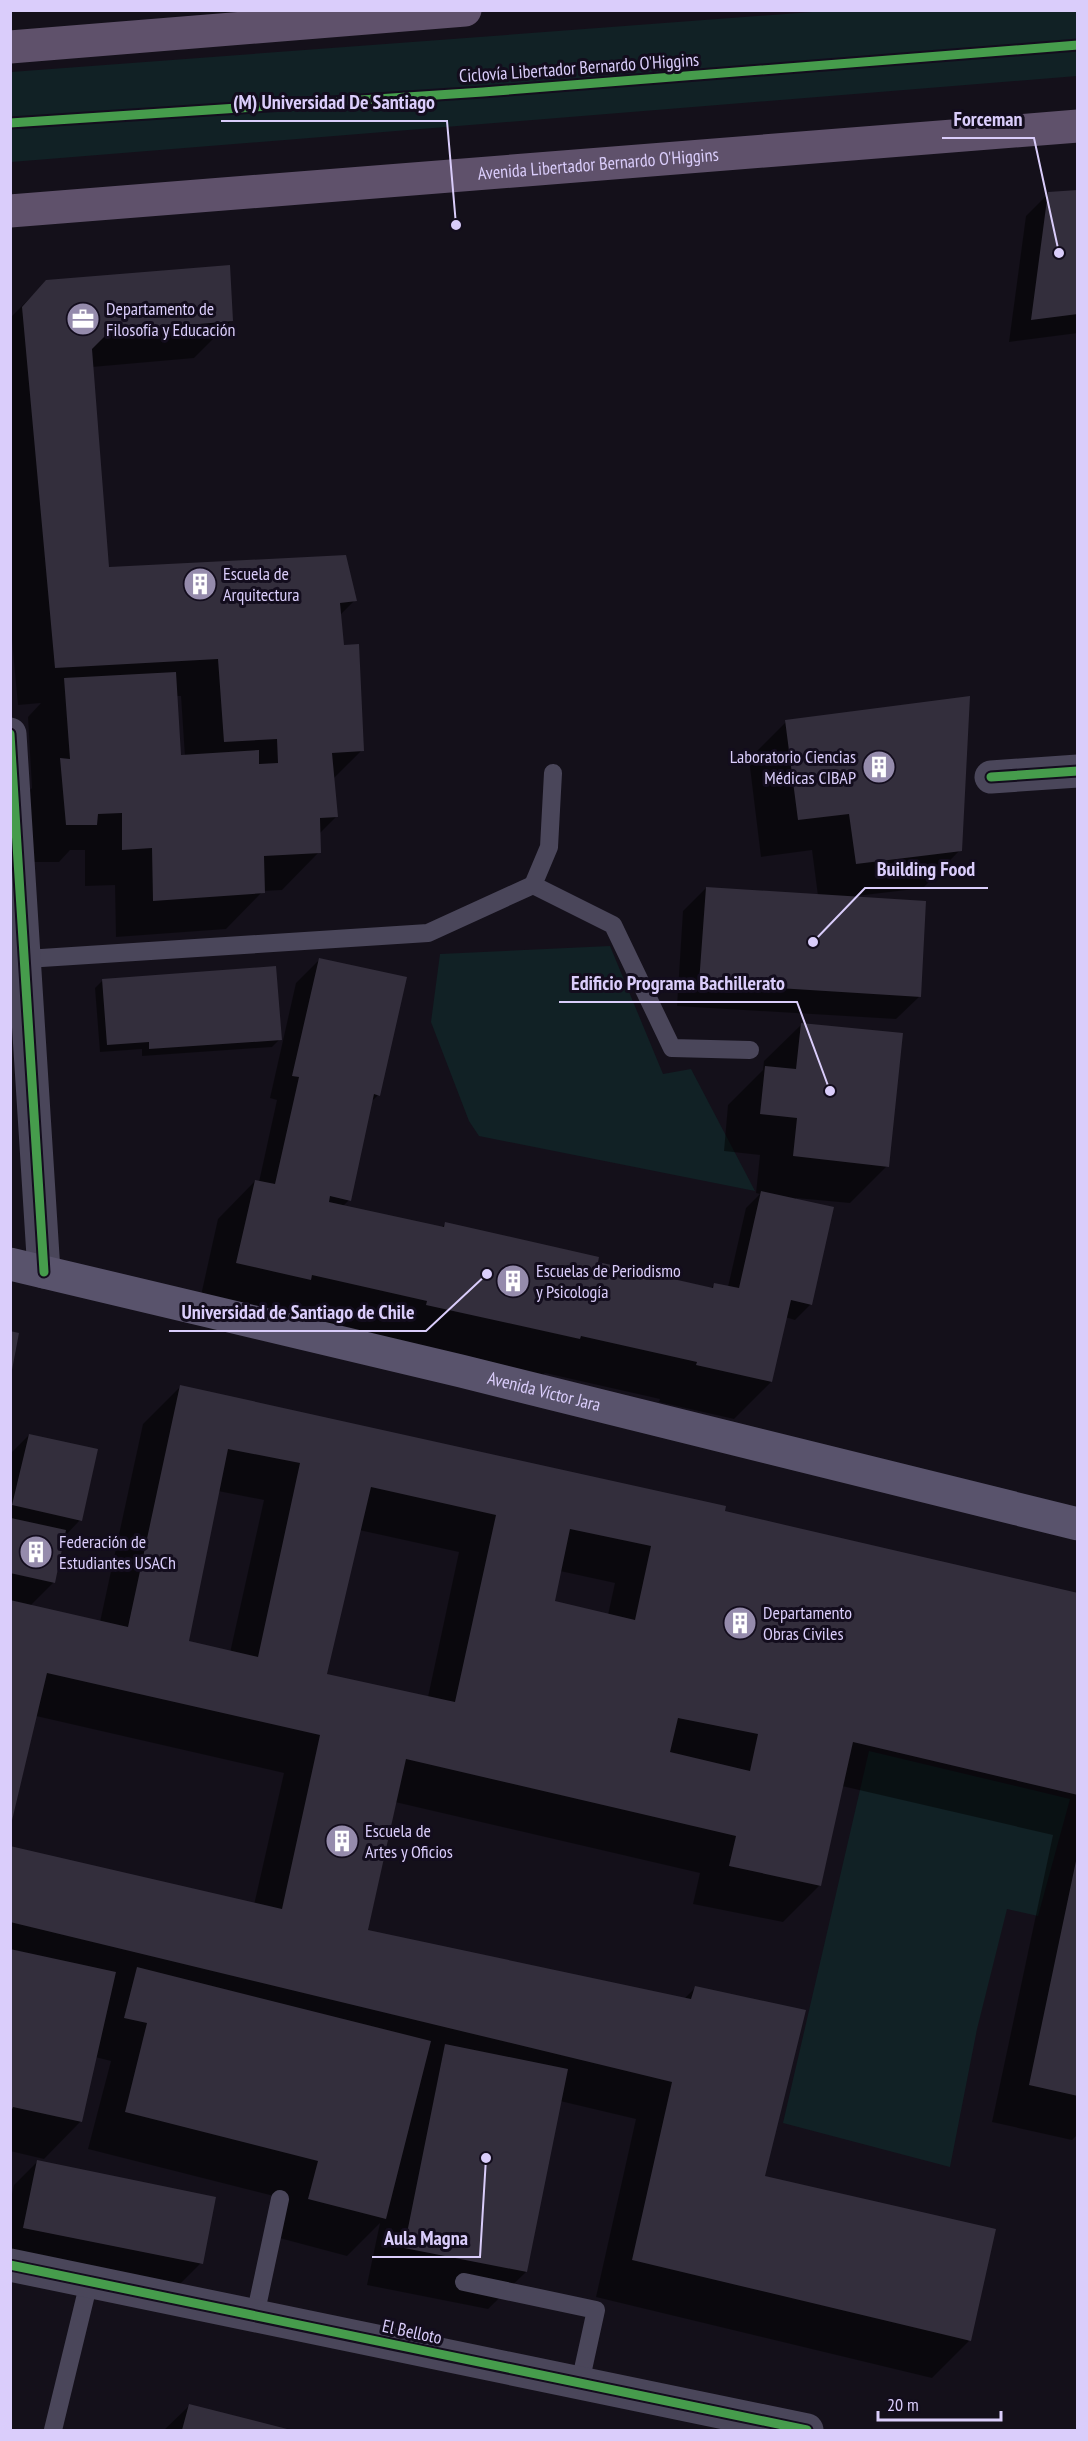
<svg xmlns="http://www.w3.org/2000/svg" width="1088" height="2441" font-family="'PT Sans Narrow',sans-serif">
	<rect width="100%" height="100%" fill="#14101a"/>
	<path fill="#112125" d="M839 10 1077 11V76L11 162V72Z
		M610 946 663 1074 691 1069 755 1191 479 1136 469 1121 431 1022 440 954Z
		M869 1751 1070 1799 1038 1916 1007 1909 977 2029 950 2167 783 2123Z"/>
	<path fill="#0007" fill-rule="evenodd" d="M1078 191V333L1009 342 1026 216 1049 193Z
		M47 281 232 320 194 358 92 367 107 569 355 600 340 615 342 647 362 750 333 779 336 817 319 834V852L282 890 263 891 226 929 116 937 115 885 85 886V850H70L59 862H29L23 797 32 788 28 717 41 703 18 705 10 619V318ZM176 696H181L185 757H180Z
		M786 722 960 850 923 888 856 896 919 997 896 1019 677 1006 683 911 706 888 818 896 812 850 761 857 749 759Z
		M319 960 378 1095 371 1102 349 1200 343 1206 441 1228 445 1224 596 1263 711 1288 715 1284 728 1287 746 1208 760 1194 756 1193 760 1155 724 1151 728 1105 763 1070 764 1061 802 1024 887 1166 850 1203 796 1198 811 1304 795 1320 785 1317 771 1382 734 1419 659 1402 660 1399 545 1373 542 1376 200 1300 218 1219 255 1181 259 1182 277 1100 270 1098 296 983Z
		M103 980 280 1039 272 1047 142 1056V1049L100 1052 95 988Z
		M180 1387 1078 1595V2134L1072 2140 992 2122 1053 1835 842 1786 820 1885 783 1922 693 1904 700 1873 395 1802 367 1931 684 1999 695 1988 764 2177 969 2341 932 2378 596 2297 636 2119 560 2101 526 2272 488 2309 367 2285 380 2223 347 2256 272 2236 282 2198 88 2149 111 2061 95 2057 81 2121 44 2159 10 2151V1848L254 1905 284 1773 36 1716 10 1828V1454L29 1435 80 1520 63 1538 54 1582 30 1606 100 1622 143 1424ZM218 1491 264 1500 230 1653 187 1642ZM359 1530 459 1552 428 1697 325 1675ZM560 1571 615 1583 608 1615 553 1602Z
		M37 2162 201 2263 178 2286 10 2252V2203L14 2185Z
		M189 2406 288 2430H164Z"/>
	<path fill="#332e3c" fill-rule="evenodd" d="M1078 190V314L1031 320 1048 192Z
		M230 265 233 321 109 332 92 349 109 567 346 555 357 601 340 603 344 645 359 644 364 751 332 753 338 817 320 818 321 853 264 856 265 893 153 901 152 848 122 850V813L98 814 97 825H66L60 758 70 759 64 678 176 672 181 755 259 750V764L278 763 277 739 224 742 218 659 55 668 22 307 46 280Z
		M970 696 962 851 856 864 849 814 798 820 785 720Z
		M706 887 926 901 921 997 699 983Z
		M319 958 407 977 380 1096 374 1094 351 1201 330 1196 329 1202 444 1227 445 1222 599 1257 598 1262 713 1288 714 1283 739 1288 761 1191 834 1207 812 1305 791 1300 772 1382 696 1365 697 1362 581 1336 580 1339 426 1305 427 1301 312 1275 311 1280 236 1263 255 1180 275 1184 299 1077 292 1076Z
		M276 966 282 1040 149 1049V1042L107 1045 102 979Z
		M801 1023 903 1033 889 1167 793 1156 797 1118 760 1114 765 1066 796 1069Z
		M10 1331 19 1333 12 1370H10Z
		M180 1385 726 1506 725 1511 1078 1593V1795L853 1742 821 1886 729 1866 736 1836 406 1759 368 1930 691 1999 695 1986 806 2010 765 2176 996 2229 971 2341 632 2260 672 2082 10 1922V1846L282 1909 320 1735 47 1673 10 1829V1600L128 1627ZM228 1449 300 1463 258 1657 189 1641ZM371 1487 496 1515 455 1702 327 1674ZM570 1529 651 1546 635 1620 555 1601ZM678 1718 758 1734 750 1771 670 1752Z
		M29 1434 98 1449 82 1521 12 1505Z
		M11 1518 66 1530 55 1583 10 1573Z
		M1076 1861H1078V2096L1029 2085Z
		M10 1949 116 1972 82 2122 13 2107 10 2114Z
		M137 1967 431 2041 386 2219 308 2199 318 2161 125 2112 147 2023 124 2018Z
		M445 2044 568 2069 527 2272 404 2248Z
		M37 2160 216 2197 203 2264 23 2228Z
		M189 2404 291 2430H182Z"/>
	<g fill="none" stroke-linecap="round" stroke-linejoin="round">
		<path stroke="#4a465a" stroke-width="18" d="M533 885 613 925 672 1048 750 1050
			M26 959 428 933 533 885 549 847 553 773
			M464 2282 596 2310 580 2383
			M255 2316 280 2199
			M53 2430 89 2282"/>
		<path stroke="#4a465a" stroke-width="33" d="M991 777 1078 771
			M10 2265 807 2430"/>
		<path stroke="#4a465a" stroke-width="33" d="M10 734 44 1272"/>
		<path stroke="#59536c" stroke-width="33" id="s1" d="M10 1264 461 1371 1078 1524"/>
		<g stroke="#5f516b" stroke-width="33">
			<path d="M10 47 465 10"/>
			<path id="s2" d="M10 211 1078 126"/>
		</g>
		<defs>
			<path id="cycleway" d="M10 123 483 92 1078 45
				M10 734 44 1272
				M991 777 1078 771
				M10 2265 807 2430"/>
		</defs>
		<use href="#cycleway" stroke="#130d1d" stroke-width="13"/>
		<use href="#cycleway" stroke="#469c4c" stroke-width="9"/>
	</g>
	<defs>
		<symbol id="office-disc" viewBox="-11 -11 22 22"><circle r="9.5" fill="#958bac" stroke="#130d1d"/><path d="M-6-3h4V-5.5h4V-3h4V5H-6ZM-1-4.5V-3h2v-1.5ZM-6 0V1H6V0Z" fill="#fff"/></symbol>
		<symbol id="building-disc" viewBox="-11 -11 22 22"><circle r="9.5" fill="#958bac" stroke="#130d1d"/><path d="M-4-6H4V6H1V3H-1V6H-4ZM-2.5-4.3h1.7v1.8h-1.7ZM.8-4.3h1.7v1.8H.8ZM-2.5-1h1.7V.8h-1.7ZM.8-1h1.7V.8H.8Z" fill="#fff"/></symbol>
	</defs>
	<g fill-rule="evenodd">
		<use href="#office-disc" x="64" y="300" width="38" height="38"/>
		<use href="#building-disc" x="181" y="565" width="38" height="38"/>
		<use href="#building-disc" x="860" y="748" width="38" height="38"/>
		<use href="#building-disc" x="494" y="1262" width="38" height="38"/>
		<use href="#building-disc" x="17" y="1533" width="38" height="38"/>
		<use href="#building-disc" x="721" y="1604" width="38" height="38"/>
		<use href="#building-disc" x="323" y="1822" width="38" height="38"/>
	</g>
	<g text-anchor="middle" stroke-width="6" stroke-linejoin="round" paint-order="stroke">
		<g font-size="18" fill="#dacdfb" stroke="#130d1d">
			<text transform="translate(579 68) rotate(-4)" y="6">Ciclovía Libertador Bernardo O'Higgins</text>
			<text dy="6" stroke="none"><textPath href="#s2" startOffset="590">Avenida Libertador Bernardo O'Higgins</textPath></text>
			<text dy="6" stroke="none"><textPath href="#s1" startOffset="549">Avenida Víctor Jara</textPath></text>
			<text transform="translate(412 2332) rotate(12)" y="6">El Belloto</text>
		</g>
		<g font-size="18" fill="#dacdfb" stroke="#130d1d" text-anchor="start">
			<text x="106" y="315">Departamento de<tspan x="106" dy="21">Filosofía y Educación</tspan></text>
			<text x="223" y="580">Escuela de<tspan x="223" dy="21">Arquitectura</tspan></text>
			<text x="856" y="763" text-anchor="end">Laboratorio Ciencias<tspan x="856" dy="21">Médicas CIBAP</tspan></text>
			<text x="536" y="1277">Escuelas de Periodismo<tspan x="536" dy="21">y Psicología</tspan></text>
			<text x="59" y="1548">Federación de<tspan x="59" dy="21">Estudiantes USACh</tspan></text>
			<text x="763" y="1619">Departamento<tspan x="763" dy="21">Obras Civiles</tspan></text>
			<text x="365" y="1837">Escuela de<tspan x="365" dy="21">Artes y Oficios</tspan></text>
		</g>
	</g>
	<path fill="none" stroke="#dacdfb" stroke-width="2" d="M456 225L447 121H221M1059 253L1034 138H942M813 942L865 888H988M830 1091L797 1002H559M487 1274L426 1331H169M486 2158L480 2257H372"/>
	<g fill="#dacdfb" stroke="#130d1d" stroke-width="2">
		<circle cx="456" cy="225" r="6"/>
		<circle cx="1059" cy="253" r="6"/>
		<circle cx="813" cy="942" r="6"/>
		<circle cx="830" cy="1091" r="6"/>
		<circle cx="487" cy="1274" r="6"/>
		<circle cx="486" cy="2158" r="6"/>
	</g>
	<g font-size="20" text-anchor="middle" font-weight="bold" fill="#dacdfb" stroke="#130d1d" stroke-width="6" stroke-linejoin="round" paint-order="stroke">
		<text x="334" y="109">(M) Universidad De Santiago</text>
		<text x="988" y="126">Forceman</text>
		<text x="926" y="876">Building Food</text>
		<text x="678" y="990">Edificio Programa Bachillerato</text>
		<text x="298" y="1319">Universidad de Santiago de Chile</text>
		<text x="426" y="2245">Aula Magna</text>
	</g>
	<rect width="1088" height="2441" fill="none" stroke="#dacdfb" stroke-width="24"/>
	<path d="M878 2411v9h123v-9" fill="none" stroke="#dacdfb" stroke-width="3"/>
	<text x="887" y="2411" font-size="18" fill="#dacdfb" stroke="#130d1d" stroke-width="4.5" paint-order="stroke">20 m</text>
</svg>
